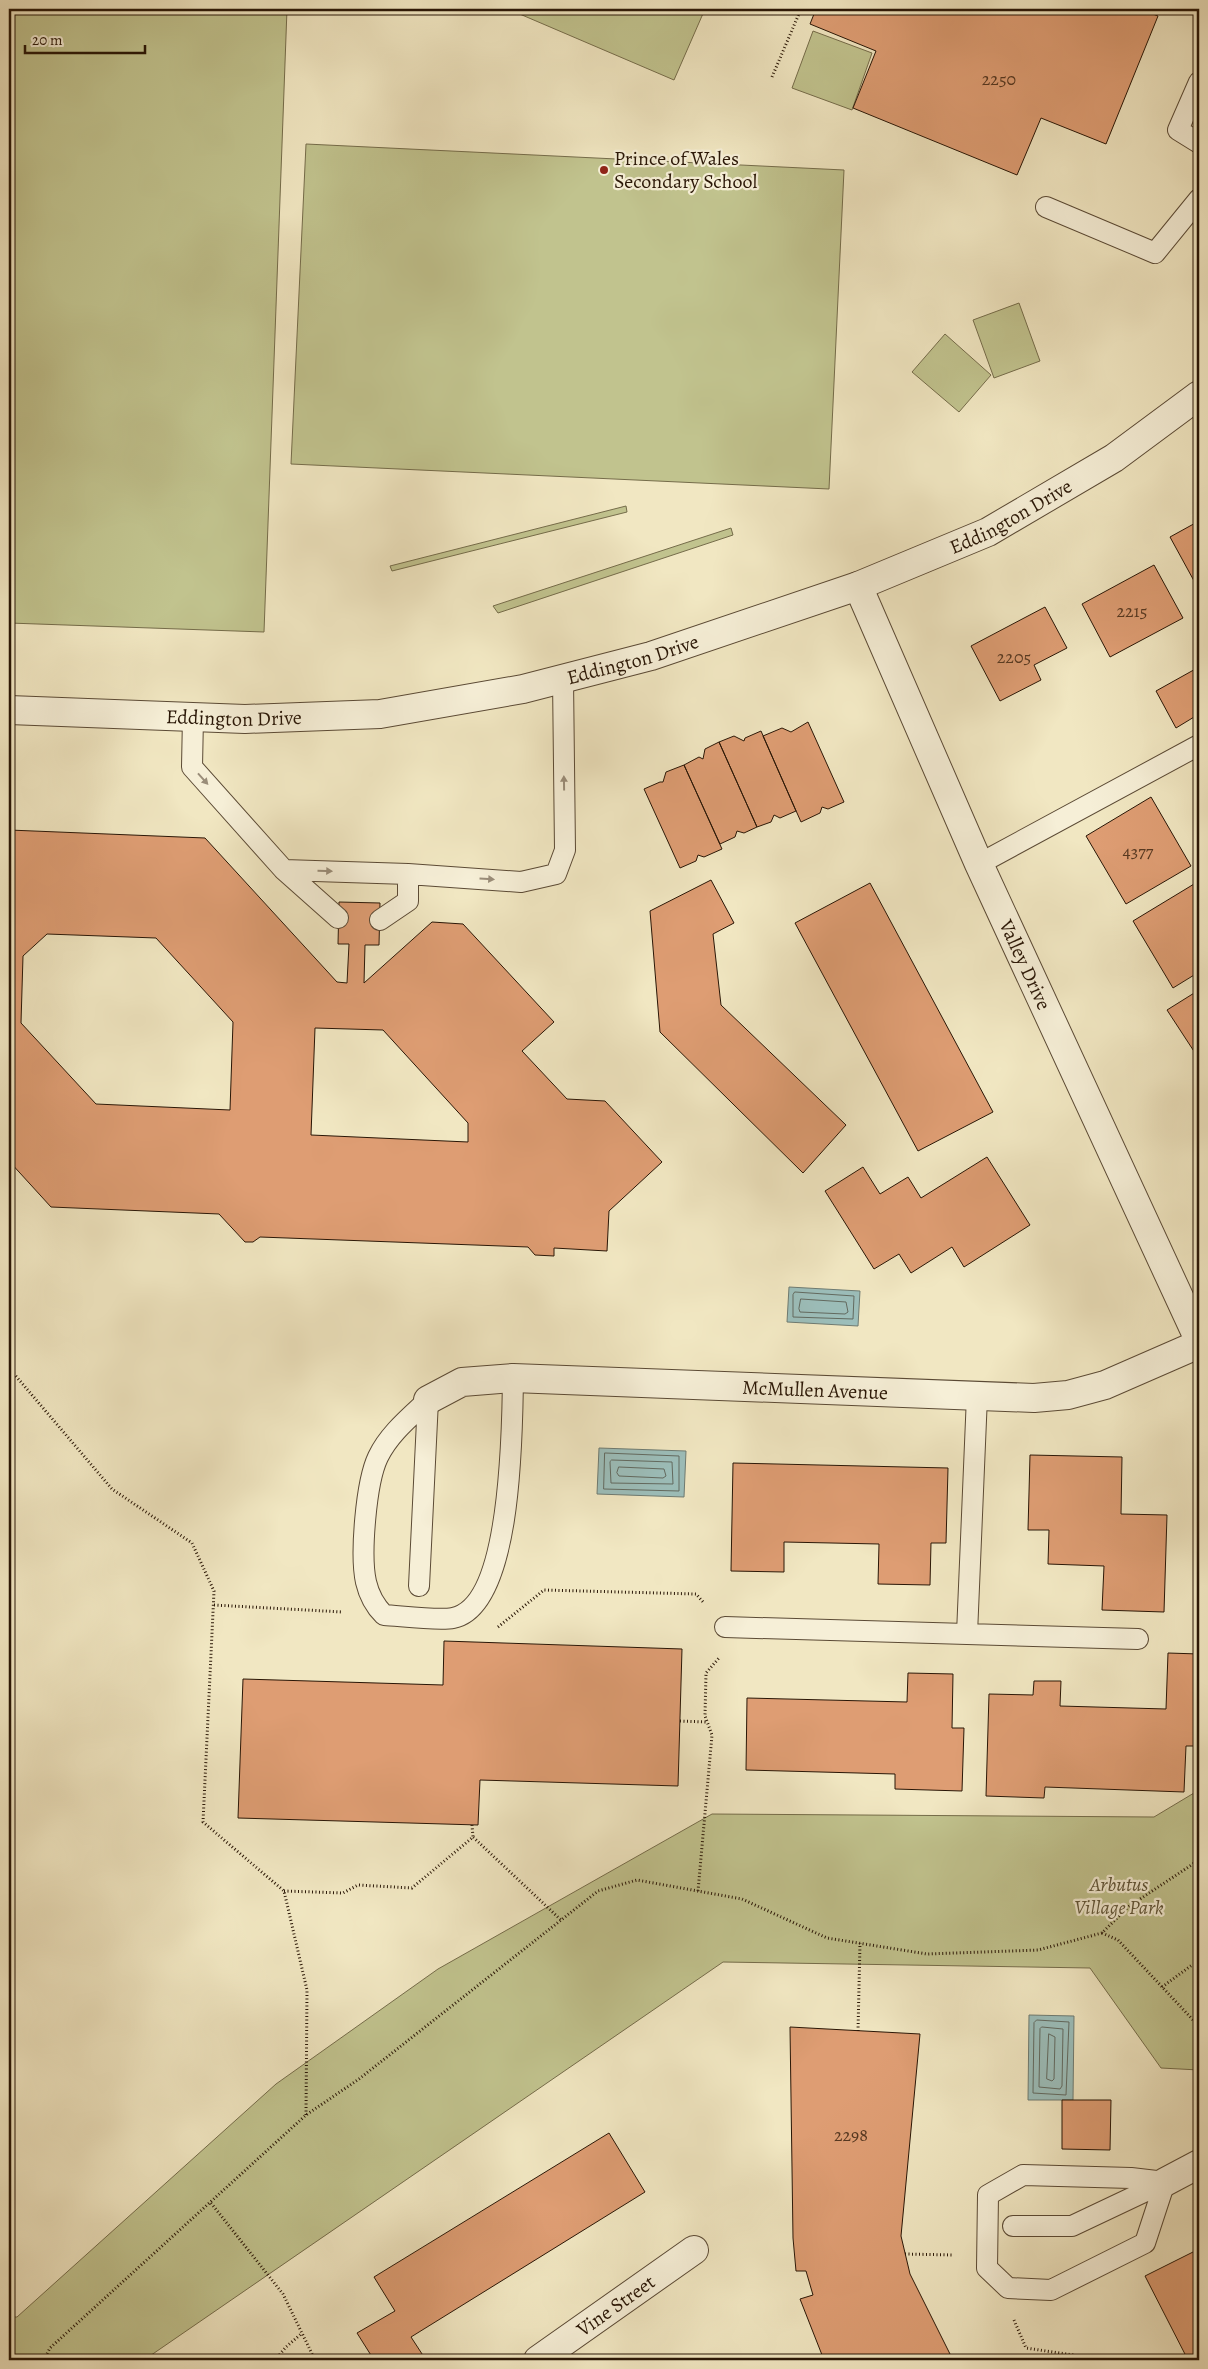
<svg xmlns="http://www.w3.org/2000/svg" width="1208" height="2369" font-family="Alegreya,serif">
	<rect width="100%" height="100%" fill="#f1e7c2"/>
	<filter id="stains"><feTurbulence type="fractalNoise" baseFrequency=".004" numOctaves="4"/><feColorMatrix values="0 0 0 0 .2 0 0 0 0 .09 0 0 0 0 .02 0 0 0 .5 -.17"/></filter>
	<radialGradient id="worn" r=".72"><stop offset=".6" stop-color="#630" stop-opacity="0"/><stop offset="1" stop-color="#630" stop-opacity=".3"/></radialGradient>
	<path fill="#c1c38e" stroke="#756c4a" d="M9 9H287L264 632 9 623Z
		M508 9H705L674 80Z
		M813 31 872 53 852 110 792 88Z
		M306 144 844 170 829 489 291 464Z
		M1019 303 1040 361 994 378 973 320Z
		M945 334 991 375 959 412 912 372Z
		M626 506 627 512 392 571 390 566Z
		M731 528 733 535 498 613 493 606Z
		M1199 1790V2070L1161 2068 1090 1968 723 1962 144 2360H9V2317H17L276 2084 438 1969 712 1814 1154 1817Z"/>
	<path fill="#9cbeba" stroke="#6e7b72" d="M789 1287 860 1291 858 1326 787 1322Z
		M599 1448 686 1451 684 1497 597 1494Z
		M1029 2015 1074 2016 1073 2100H1028Z"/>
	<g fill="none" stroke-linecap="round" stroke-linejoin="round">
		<path stroke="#626a60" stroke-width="1" d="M795 1292 854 1296 853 1319 793 1317V1295Z
			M801 1299 846 1302 848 1312 845 1314 800 1312 799 1309Z
			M605 1453 679 1456V1491L604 1489Z
			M612 1460 672 1462 673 1484 611 1483 610 1462Z
			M619 1467 664 1469 666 1476 663 1478 619 1476 617 1473Z
			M1037 2020 1069 2022 1066 2095 1033 2093 1034 2023Z
			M1042 2027 1063 2029 1062 2086 1060 2089 1039 2087 1040 2029Z
			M1049 2034 1055 2037 1054 2079 1052 2081 1047 2079Z"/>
	</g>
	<path fill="#de9d73" stroke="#291606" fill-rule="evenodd" d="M816 9H1140L1158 16 1106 144 1041 118 1017 175 853 108 876 51 810 24Z
		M1199 521V590L1170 537Z
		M1154 565 1183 618 1110 657 1082 604Z
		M1045 607 1067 648 1034 665 1041 680 1000 701 971 646Z
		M1199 667V714L1176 728 1156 691Z
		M808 722 844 802 828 809 822 807 820 813 801 822 763 736 782 728 791 732Z
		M761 731 796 811 780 818 774 815 771 822 757 827 719 742 734 736 744 741 745 738Z
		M719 742 757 827 744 833 737 831 735 837 720 844 684 765 699 757 703 759 705 749Z
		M684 765 722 849 704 857 698 855 696 861 680 868 644 789 660 782H663L666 772Z
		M1151 797 1191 866 1126 904 1086 836Z
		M9 830 205 838 337 982 347 983 349 944H338L339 902 380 903 379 945H365L364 983 432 922 463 924 554 1022 522 1051 567 1099 605 1101 662 1162 609 1211 607 1251 554 1248V1256L535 1255 528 1247 260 1237 253 1242H245L219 1214 51 1207 9 1161ZM47 934 156 938 233 1022 230 1110 96 1104 21 1023 23 956ZM315 1028 383 1030 468 1123V1142L311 1135Z
		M711 880 734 923 713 934 721 1005 846 1125 803 1173 660 1032 650 911Z
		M1199 881V911L1196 913 1199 918V972L1173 988 1133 921Z
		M870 883 993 1112 918 1151 795 923Z
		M1199 990V1059L1167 1010Z
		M987 1157 1030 1225 964 1267 952 1247 911 1273 899 1254 874 1269 825 1191 863 1167 880 1194 908 1177 921 1198Z
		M1030 1455 1122 1457 1121 1514 1167 1515 1164 1612 1102 1610 1104 1566 1048 1564 1049 1530H1028Z
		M733 1463 948 1468 946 1543H931L930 1585 878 1584 879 1544 784 1542V1572L731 1571Z
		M444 1641 682 1649 678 1786 480 1780 478 1825 238 1818 243 1679 443 1685Z
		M1168 1653 1199 1654V1746H1186L1184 1792 1045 1787 1044 1798 986 1796 989 1694 1033 1695 1034 1681H1061L1060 1706 1166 1709Z
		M908 1673 953 1674 952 1728H964L962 1791 895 1789V1774L746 1770 747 1698 907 1702Z
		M790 2027 920 2034 901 2236 910 2274 953 2360H824L800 2299 813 2295 806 2271H796L793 2238Z
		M1062 2100H1111L1110 2150 1062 2149Z
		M609 2133 645 2192 411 2337 426 2360H374L357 2333 395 2311 374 2277Z
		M1199 2249V2360H1188L1145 2276Z"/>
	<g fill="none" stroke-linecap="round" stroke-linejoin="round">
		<defs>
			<path id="service" d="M1199 82 1178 130 1199 143
				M1046 207 1155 253 1199 199
				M193 717 192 767 284 870 408 874 521 882 556 874 565 850 563 679
				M979 864 1199 745
				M284 870 338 918
				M380 920 408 901V874
				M428 1400C410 1417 389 1434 378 1457 366 1482 360 1555 366 1582 369 1595 375 1606 384 1615 401 1616 439 1621 453 1618 513 1606 512 1427 513 1378
				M419 1586 428 1400
				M725 1627 1138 1639
				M967 1634 977 1396
				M1023 2175 1131 2178 1165 2182 1145 2243 1051 2290 1008 2288 987 2268 988 2195Z
				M1013 2226H1072L1165 2182"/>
			<g id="minor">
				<path id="s1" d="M858 586 979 864 1199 1340"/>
				<path id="s2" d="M9 710 245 719 380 714 523 689 651 656 858 586 988 532 1114 458 1199 395"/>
				<path id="s3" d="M428 1400 462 1382 513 1378 1034 1398 1068 1395 1105 1385 1199 1344"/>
				<path d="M1165 2182 1199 2164"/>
				<path id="s4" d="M538 2360 694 2250"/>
			</g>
		</defs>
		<use href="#service" stroke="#5b4a35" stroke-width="22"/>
		<use href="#minor" stroke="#5b4a35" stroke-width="30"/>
		<path stroke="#291606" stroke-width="3" stroke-dasharray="1 2.5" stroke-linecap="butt" d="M772 77 801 9
			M9 1368 112 1489 192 1543 214 1591 203 1822 284 1891 307 1990 306 2115
			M214 1605 343 1612
			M498 1627 544 1590 696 1594 704 1603
			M680 1721 707 1722
			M472 1825 473 1837
			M284 1891 343 1893 358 1885 412 1888 473 1837 561 1920
			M698 1891 712 1735 705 1716 706 1673 719 1658
			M1102 1933 1118 1940 1195 2022 1199 2023
			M1162 1987 1192 1965
			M858 2031 860 1943
			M211 2203 283 2294 315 2360
			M905 2254 954 2255
			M1014 2320 1026 2348 1073 2355 1085 2360
			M44 2360 50 2348 306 2115 359 2079 598 1891 637 1880 742 1899 827 1938 927 1954 1038 1950 1102 1933 1128 1907 1199 1860
			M275 2360 286 2347 301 2334"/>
		<use href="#service" stroke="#f6efd7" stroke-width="20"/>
		<use href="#minor" stroke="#f6efd7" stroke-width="28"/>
	</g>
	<defs><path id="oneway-solid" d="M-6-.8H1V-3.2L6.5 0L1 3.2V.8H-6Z" transform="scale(1.25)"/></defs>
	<g fill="#9a8d79">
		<use href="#oneway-solid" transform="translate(203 779) rotate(48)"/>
		<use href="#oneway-solid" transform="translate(564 783) rotate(-91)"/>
		<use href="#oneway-solid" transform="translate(325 871) rotate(2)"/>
		<use href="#oneway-solid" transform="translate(487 879) rotate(4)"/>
	</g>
	<circle fill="#8f2418" stroke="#f6efd7" stroke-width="2" cx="604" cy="170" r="5"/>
	<g text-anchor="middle" stroke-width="4.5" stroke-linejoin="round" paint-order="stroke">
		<g font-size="18" fill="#563821">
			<text x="999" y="85">2250</text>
			<text x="1132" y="617">2215</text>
			<text x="1014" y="663">2205</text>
			<text x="1138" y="857">4377</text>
			<text x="851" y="2141">2298</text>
		</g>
		<g font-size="20" fill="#291606" stroke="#f6efd7" text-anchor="start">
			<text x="614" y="165">Prince of Wales<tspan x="614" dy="23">Secondary School</tspan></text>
		</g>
		<g font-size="20" fill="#291606" stroke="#f6efd7">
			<text dy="7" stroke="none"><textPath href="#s2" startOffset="1035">Eddington Drive</textPath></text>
			<text dy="7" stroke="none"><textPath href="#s2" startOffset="630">Eddington Drive</textPath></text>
			<text dy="7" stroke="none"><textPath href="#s2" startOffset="225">Eddington Drive</textPath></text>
			<text dy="7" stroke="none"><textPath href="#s1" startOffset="414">Valley Drive</textPath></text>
			<text dy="7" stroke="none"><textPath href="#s3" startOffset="392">McMullen Avenue</textPath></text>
			<text dy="7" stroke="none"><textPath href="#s4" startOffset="95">Vine Street</textPath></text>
		</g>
		<g font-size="20" font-style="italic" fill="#5e5336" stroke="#f6efd7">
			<text x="1119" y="1891">Arbutus<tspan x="1119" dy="23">Village Park</tspan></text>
		</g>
	</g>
	<rect width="1208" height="2369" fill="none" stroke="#f1e7c2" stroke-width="30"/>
	<rect x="10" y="10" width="1188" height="2349" fill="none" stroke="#291606" stroke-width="2.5"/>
	<rect x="15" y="15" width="1178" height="2339" fill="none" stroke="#291606"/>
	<path d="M25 45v8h120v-8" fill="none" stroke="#291606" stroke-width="2.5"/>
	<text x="32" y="45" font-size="15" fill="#291606" stroke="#f6efd7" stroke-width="4" paint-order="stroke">20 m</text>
	<rect width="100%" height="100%" filter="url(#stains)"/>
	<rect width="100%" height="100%" fill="url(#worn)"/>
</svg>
